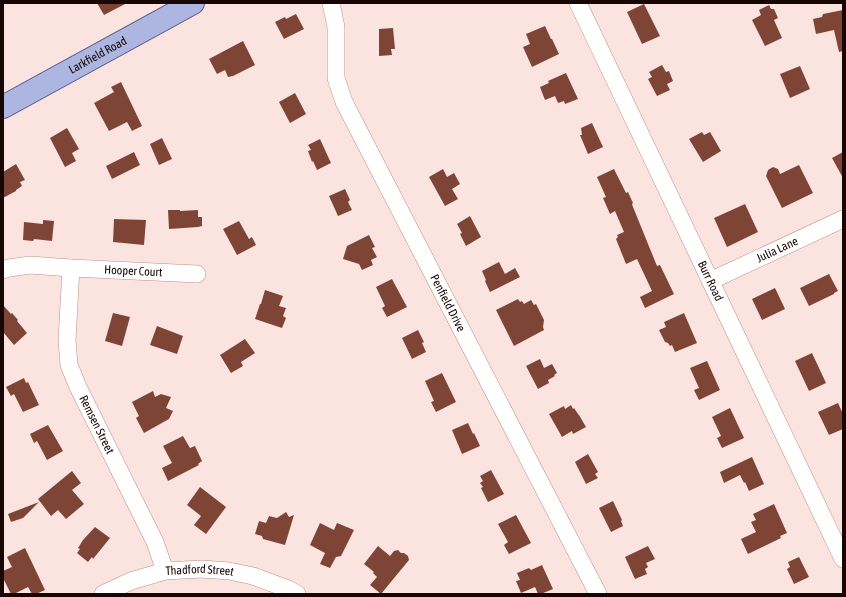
<svg xmlns="http://www.w3.org/2000/svg" width="846" height="597" font-family="'Asap Condensed',sans-serif">
	<rect width="100%" height="100%" fill="#fbe4df"/>
	<path fill="#7e4536" d="M97 3H127L104 15Z
		M644 4 660 36 642 44 627 12Z
		M769 5 771 9H774L778 18 774 20 782 38 765 46 752 20 761 15 759 10Z
		M843 10V51L839 52 834 30 816 34 813 19 822 17 823 14Z
		M296 14 304 29 284 39 275 22 285 17 286 19Z
		M545 26 551 39H552L559 54 532 67 523 47 530 44 526 34Z
		M393 28 395 49H391L392 55 379 56V29Z
		M243 41 255 65 233 76 228 77 225 70 217 74 209 59Z
		M662 65 666 72 669 71 673 81 667 84 670 90 657 96 648 79 652 77 649 72Z
		M800 66 810 89 790 98 780 74Z
		M566 73 578 99 565 104 564 101 558 103 555 96 545 100 540 87 549 83 548 81Z
		M121 82 142 126 132 131 127 122 109 131 94 103 114 92 111 87Z
		M295 93 306 114 290 123 279 102Z
		M592 123 603 147 588 154 580 135H582L581 128Z
		M67 128 79 149 72 153 76 161 65 167 50 138Z
		M702 132 704 135 710 132 721 151 703 162 689 139Z
		M162 138 172 159 159 165 150 144Z
		M320 139 331 163 317 170 313 161 312 162 308 151 311 150 308 145Z
		M134 152 140 165 112 179 106 166Z
		M843 152V178L832 158Z
		M16 164 25 180 20 182 22 186 16 190V191L3 198V172Z
		M799 165 813 193 782 208 766 176 768 170 773 167 778 169 780 174Z
		M443 169 447 177 454 173 460 184 452 189 458 199 445 206 429 177Z
		M614 169 626 193 628 192 633 203 632 204 633 207 657 266 660 265 674 294 645 308 640 297 652 291 637 259 626 264 616 239 618 237 617 235 624 232 615 211 610 214 603 198 606 197 597 177Z
		M345 189 350 200 348 202 352 210 338 216 329 196Z
		M745 204 758 232 727 247 714 218Z
		M168 210H180V211L198 210V217H202V226L198 227 169 229Z
		M470 216 481 237 466 246 460 234 462 233 457 224Z
		M114 219 146 220 144 245 113 242Z
		M43 220 54 221 52 241 34 239 33 241 23 240 24 222 43 224Z
		M239 221 249 239 252 237 256 245 237 255 223 229Z
		M369 235 375 247 372 248 377 257 371 260 373 265 362 270 359 264 343 259 347 246Z
		M499 262 505 274 515 268 520 277 490 292 485 281 486 280 482 271Z
		M829 274 838 291 834 293V294L809 306 800 288Z
		M392 279 407 307 387 317 382 308 385 306 376 287Z
		M775 288 785 309 762 320 752 299Z
		M265 290 283 296 279 306 286 308 283 316 286 318 282 328 255 319 260 304H261Z
		M518 299 520 302 522 301 524 304 531 300 534 305 536 304 544 320 543 327 544 330 514 346 496 310Z
		M3 305 11 314 12 313 18 320 17 321 27 333 14 345 3 332Z
		M113 313 130 317 122 346 105 341Z
		M684 313 697 343 675 352 672 345 670 346 668 343 665 342 659 330 666 327 664 322Z
		M157 326 183 336 177 354 150 345Z
		M418 330 424 342 422 343 426 352 412 359 402 338Z
		M245 339 255 353 241 362 243 366 231 373 220 355Z
		M812 353 826 383 809 391 795 361Z
		M540 359 544 368 552 364 557 373 554 375 555 376 548 380 549 383 538 389 526 366Z
		M707 361 720 390 699 400 694 390 699 388 690 368Z
		M442 373 456 402 436 412 431 402 434 401 425 381Z
		M24 378 26 383 28 382 39 405 23 412 14 394 11 396 6 387Z
		M153 391 155 397 161 394 171 397 166 408 173 411 169 419 144 433 136 418 139 416 132 402Z
		M838 403 843 414V429L829 435 818 412Z
		M571 405 573 409 574 408 578 414 579 415 586 427 573 434 572 431 562 437 549 414 564 406 565 409Z
		M730 408 744 438 722 448 717 438 721 436 712 417Z
		M468 423 473 434 474 433 480 446 462 454 452 430Z
		M48 425 63 451 47 460 37 441 34 443 30 434Z
		M183 436 190 448 195 446 202 461 198 464 199 465 168 481 162 468 172 463 163 446Z
		M588 454 598 472 595 474 598 478 586 484 575 462Z
		M752 457 764 484 749 491 745 482 744 483 740 475 724 483 720 472Z
		M491 470 504 494 488 502 481 488 483 487 480 483 483 481 480 476Z
		M72 471 81 483 72 490 84 504 66 519 58 510 51 516 38 499Z
		M200 487 226 507 206 534 194 525 201 516 187 505Z
		M613 501 622 520 621 521 623 526 611 532 599 508Z
		M39 502 23 518 11 522 8 514Z
		M774 504 787 533 780 536 781 538 748 554 741 539 756 532 751 522 756 520 753 514Z
		M286 512 289 517 294 515 285 545 263 539 262 536 255 534 259 521 266 523 269 516 277 518Z
		M516 515 531 543 509 554 504 545 508 542 498 524Z
		M320 523 334 530 337 523 354 530 341 556 336 557 330 568 320 564 325 553 310 545Z
		M95 527 110 538 93 559 92 557 88 562 77 553 80 549 78 548 83 540Z
		M378 546 390 556 394 551 398 550 401 553H404L408 556 409 560 381 594 370 585 377 577 373 573 374 572 364 564Z
		M648 546 655 559 646 563 648 567 645 569 647 574 635 579 625 557Z
		M25 548 45 590 36 594H32L28 587 14 594H11L3 578V571L12 567 7 557Z
		M799 557 809 577 794 584 787 569 790 567 788 562Z
		M542 565 553 589 541 594H538L535 587 521 593 516 581 520 580 517 573 529 568 531 570Z"/>
	<g fill="none" stroke-linecap="round" stroke-linejoin="round">
		<defs>
			<g id="minor">
				<path id="s1" d="M331 3 336 27V78L344 102 598 594"/>
				<path id="s2" d="M578 3 843 559"/>
				<path id="s3" d="M71 268 67 340 69 365 78 387 155 542 165 571"/>
				<path id="s4" d="M3 270 9 268 30 265 71 268 197 274"/>
				<path id="s5" d="M710 281 843 219"/>
				<path id="s6" d="M103 594 131 581 165 571 202 569 229 571 253 576 288 589 297 594"/>
			</g>
			<g id="major">
				<path id="s7" d="M3 107 193 3"/>
			</g>
		</defs>
		<use href="#minor" stroke="#c18e82" stroke-width="18"/>
		<use href="#major" stroke="#555886" stroke-width="24"/>
		<use href="#minor" stroke="#fff" stroke-width="17"/>
		<use href="#major" stroke="#adb5e1" stroke-width="22"/>
	</g>
	<g text-anchor="middle" stroke-width="4" stroke-linejoin="round" paint-order="stroke">
		<g font-size="12" fill="#170603" stroke="#f7f7f7">
			<text dy="4" stroke="none"><textPath href="#s7" startOffset="108">Larkfield Road</textPath></text>
			<text dy="4" stroke="none"><textPath href="#s5" startOffset="74">Julia Lane</textPath></text>
			<text dy="4" stroke="none"><textPath href="#s4" startOffset="131">Hooper Court</textPath></text>
			<text dy="4" stroke="none"><textPath href="#s2" startOffset="308">Burr Road</textPath></text>
			<text dy="4" stroke="none"><textPath href="#s1" startOffset="327">Penfield Drive</textPath></text>
			<text dy="4" stroke="none"><textPath href="#s3" startOffset="163">Remsen Street</textPath></text>
			<text dy="4" stroke="none"><textPath href="#s6" startOffset="101">Thadford Street</textPath></text>
		</g>
	</g>
	<rect width="846" height="597" fill="none" stroke="#170603" stroke-width="8"/>
</svg>
